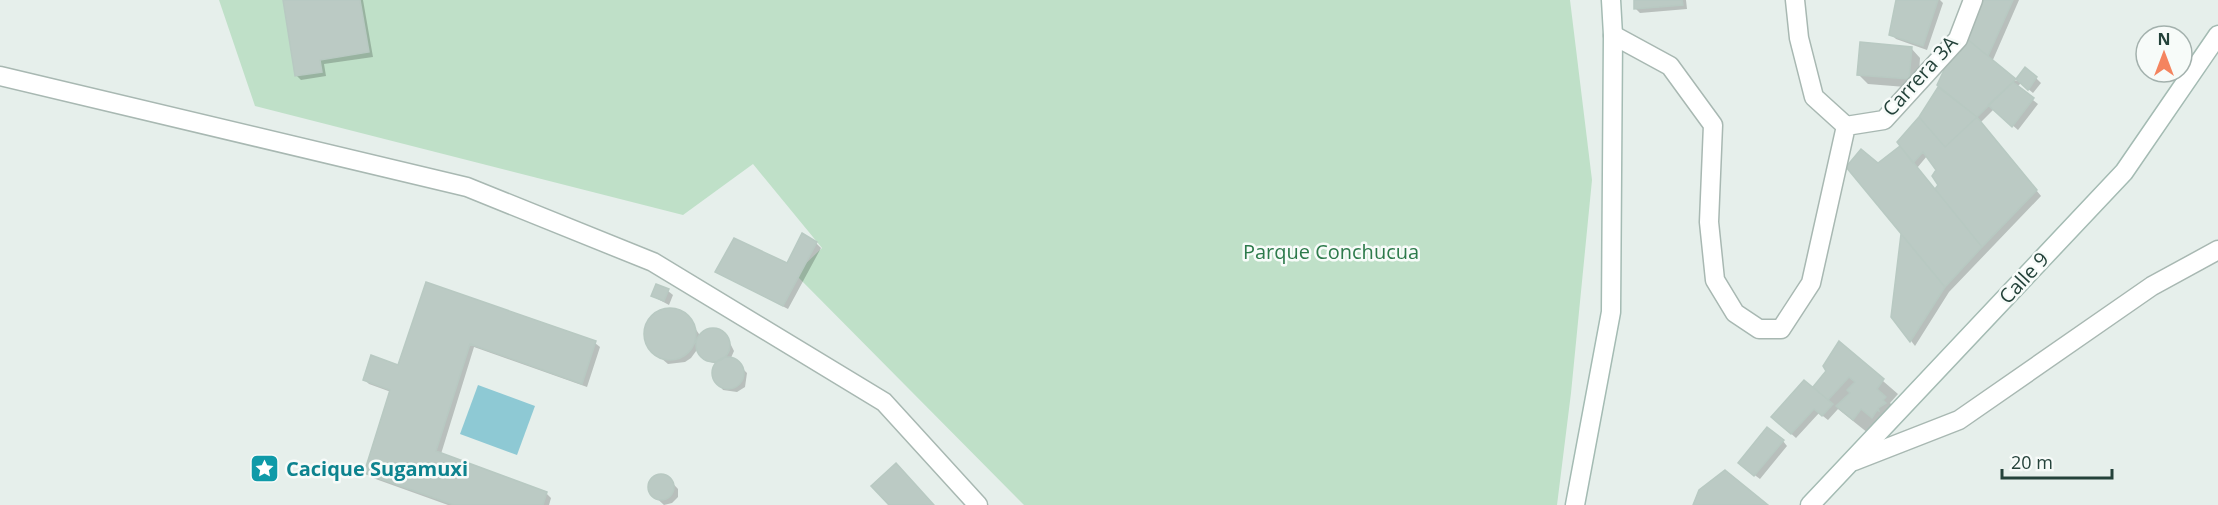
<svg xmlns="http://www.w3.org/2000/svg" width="2218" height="505" font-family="'Open Sans',sans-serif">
	<rect width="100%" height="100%" fill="#e6efeb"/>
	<path fill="#bfe0c8" d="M219 0H1570L1592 180 1571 393 1557 505H1024L795 274 822 248 753 164 683 215 255 106Z"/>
	<path fill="#8ec9d4" d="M478 385 535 406 517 455 460 434Z"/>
	<path fill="#0003" fill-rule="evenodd" d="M284 0H363L373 57 324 64 326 76 301 80 296 75Z
		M1634 0H1686L1687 9 1640 13 1635 8Z
		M1898 0H1940L1943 3 1927 50 1896 39 1891 34Z
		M1976 0H2019L1992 62 2016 81 2026 69 2036 78 2041 83 2033 93 2021 83 2017 87 2038 104 2018 130 1994 109 1981 122 2041 196 1949 292 1915 346 1892 316 1902 234 1878 165 1902 146 1940 86ZM1927 156 1938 170 1940 185 1935 191 1917 168Z
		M1911 48 1920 58 1918 88 1868 84 1859 75Z
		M816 243 821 248 788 309 717 272 787 265Z
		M427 284 595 343 600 347 587 387 474 347 441 454 546 493 551 498 549 505H448L370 477 366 472 391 392 369 384 364 379 399 367Z
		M668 291 673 295 669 305 652 296Z
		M671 310 687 316 701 337 707 330 722 332 727 337 734 351 730 360 735 361 747 373 745 387 737 392 723 390 713 376 717 364 707 361 699 347 691 358 685 362 668 364 649 348 646 341 647 326 656 314Z
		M1839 343 1898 394 1890 403 1899 412 1868 433 1838 409 1828 420 1819 413 1796 438 1778 422 1828 372Z
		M1783 441 1787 446 1760 479 1744 467Z
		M655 477H667L678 489V497L672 503 664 505 651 493 650 483Z"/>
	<path fill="#bbcac4" stroke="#b8c9c2" stroke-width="1.5" d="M283 0H360L369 52 320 60 322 72 295 76Z
		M1634 0H1682L1683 5 1634 9Z
		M1896 0H1938L1923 46 1889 35Z
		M1975 0H2013L1988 56 1961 34Z
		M1961 34 2016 79 1977 117 1937 85Z
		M1860 42 1912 47 1909 79 1857 75Z
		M2025 67 2037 77 2028 90 2016 79Z
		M2013 82 2034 98 2012 127 1988 105Z
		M1938 87 1977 117 1945 147 1919 117Z
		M1919 117 1945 147 1977 117 2037 190 1982 247 1935 189 1938 185 1932 176 1936 170 1923 152 1913 163 1897 142Z
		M1900 146 1982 247 1945 287 1846 167 1861 149 1878 163Z
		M802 233 817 242 783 306 715 272 734 238 787 263Z
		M1901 234 1945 287 1910 342 1891 317Z
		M426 282 596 341 582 384 470 344 436 451 547 492 543 505H454L364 473 390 390 363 380 371 355 398 365Z
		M656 284 669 289 664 301 651 296Z
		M644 334a26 26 0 1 1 52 0a26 26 0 1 1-52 0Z
		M696 345a17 17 0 1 1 34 0a17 17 0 1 1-34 0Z
		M1839 341 1884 379 1877 389 1886 397 1883 400 1886 403 1878 408 1879 411 1877 410 1872 418 1861 409 1853 420 1836 406 1850 393 1847 390 1855 382 1849 377 1828 400 1813 387 1826 371 1823 366Z
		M712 373a16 16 0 1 1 32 0a16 16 0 1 1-32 0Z
		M1804 380 1833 404 1822 416 1814 409 1791 434 1771 417Z
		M1767 427 1784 440 1754 476 1738 463Z
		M896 463 934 505H889L871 486Z
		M1725 470 1768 505H1693L1699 490Z
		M648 487a13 13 0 1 1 26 0a13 13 0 1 1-26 0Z"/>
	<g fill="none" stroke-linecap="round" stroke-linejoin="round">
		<defs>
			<path id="street" d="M1795 0 1799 38 1814 97 1846 126
				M1613 35 1670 66 1713 125 1709 222 1715 280 1735 313 1759 329H1781L1811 283 1846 126
				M0 76 467 187 653 262 884 402 978 505
				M1846 126 1884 120 1958 39 1973 0
				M1854 461 1959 420 2152 286 2218 250"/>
			<path id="secondary" d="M1575 505 1611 312 1613 35 1611 0
				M1810 505 2124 172 2218 35"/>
		</defs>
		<use href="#street" stroke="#a8b8b2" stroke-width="21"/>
		<use href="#secondary" stroke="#a4bbb3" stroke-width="21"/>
		<use href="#street" stroke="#fff" stroke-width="18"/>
		<use href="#secondary" stroke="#fff" stroke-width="18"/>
	</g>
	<defs>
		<symbol id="sight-square" viewBox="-11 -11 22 22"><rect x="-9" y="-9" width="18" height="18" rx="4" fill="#0f9aa8" stroke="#f7fbf9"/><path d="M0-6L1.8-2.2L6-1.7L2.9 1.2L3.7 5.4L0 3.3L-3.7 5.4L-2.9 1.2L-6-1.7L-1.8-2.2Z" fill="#fff"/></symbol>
	</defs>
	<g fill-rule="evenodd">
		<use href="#sight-square" x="248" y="452" width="33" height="33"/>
	</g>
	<g text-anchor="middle" stroke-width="5" stroke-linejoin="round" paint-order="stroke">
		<g font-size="20" fill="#24423a" stroke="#f7fbf9">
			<text transform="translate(1920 76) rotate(-48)" y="7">Carrera 3A</text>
			<text transform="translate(2024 278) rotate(-47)" y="7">Calle 9</text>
		</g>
		<g font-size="20" fill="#2d7a4b" stroke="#f7fbf9">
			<text x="1331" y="259">Parque Conchucua</text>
		</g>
		<g font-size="20" font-weight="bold" fill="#0d838f" stroke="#f7fbf9" text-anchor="start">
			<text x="286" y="476">Cacique Sugamuxi</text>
		</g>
	</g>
	<g transform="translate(2164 54)"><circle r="28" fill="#f7fbf9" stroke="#a3b1ad" stroke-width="1.5"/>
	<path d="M0-4.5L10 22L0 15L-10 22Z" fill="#f4845f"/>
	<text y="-9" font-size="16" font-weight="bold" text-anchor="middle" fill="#24423a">N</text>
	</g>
	<path d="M2002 469v9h110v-9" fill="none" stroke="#24423a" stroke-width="3"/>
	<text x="2011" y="469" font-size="18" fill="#24423a" stroke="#f7fbf9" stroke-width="4.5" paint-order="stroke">20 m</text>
</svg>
